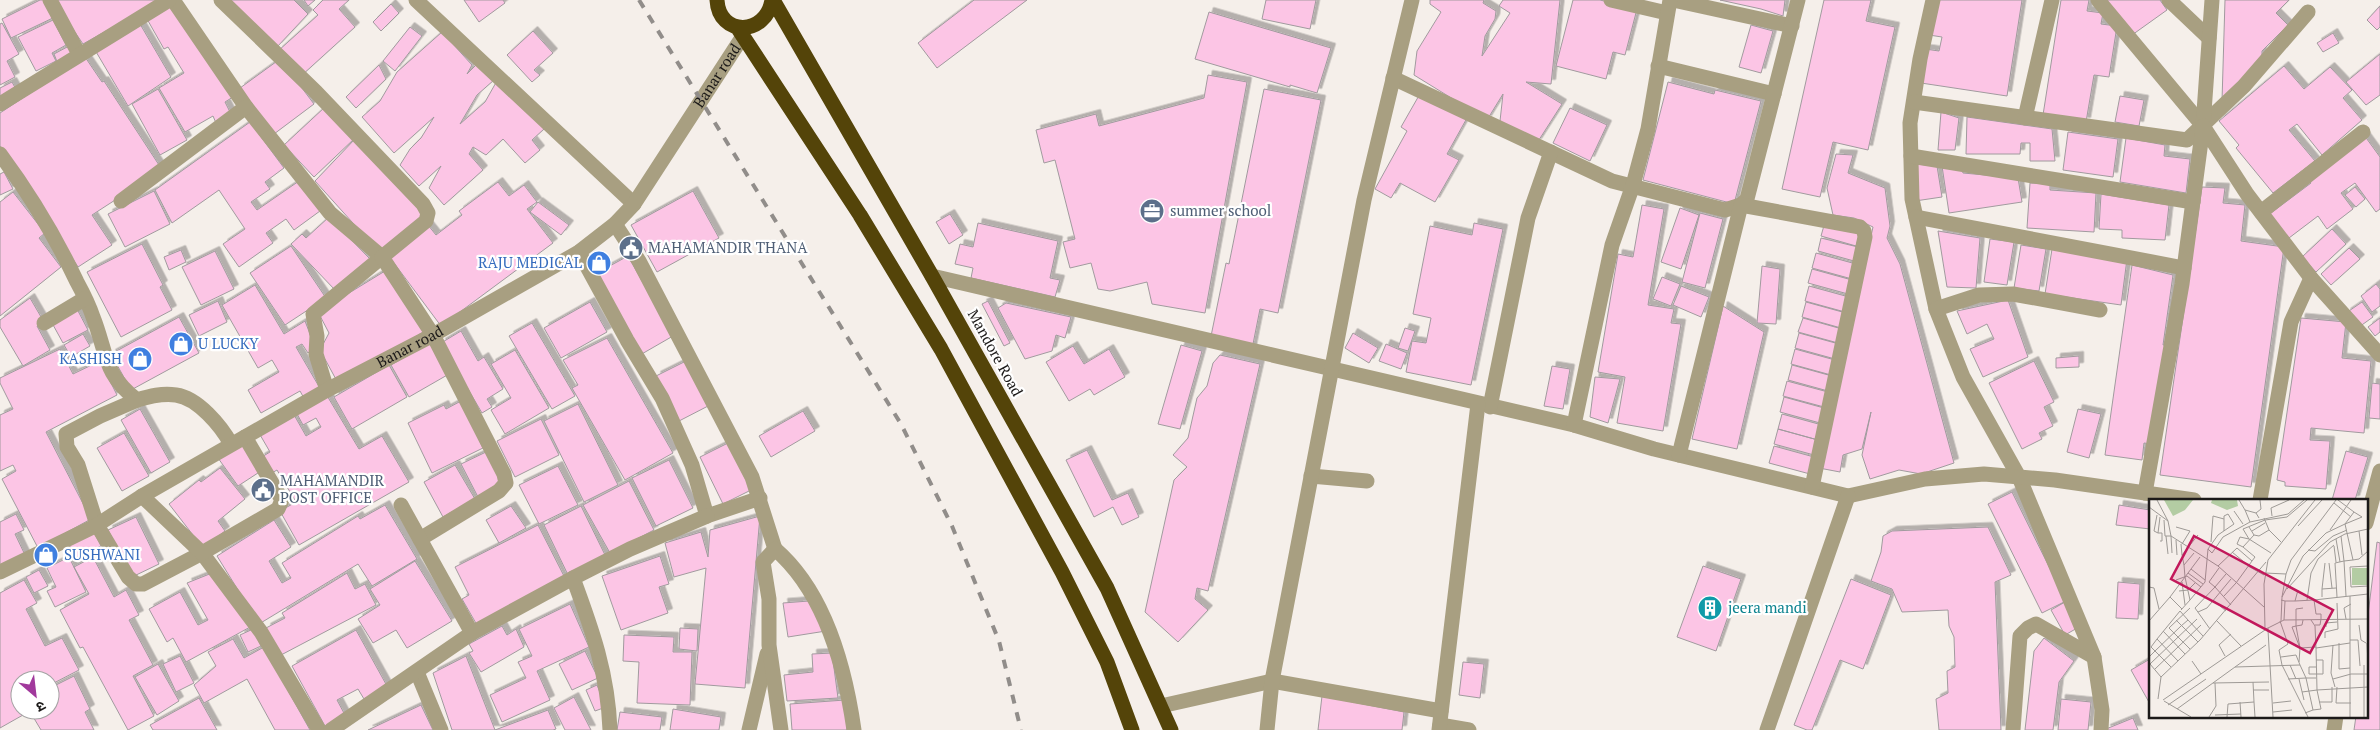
<svg xmlns="http://www.w3.org/2000/svg" width="2380" height="730" font-family="'PT Serif','Noto Sans Devanagari',serif">
	<defs>
		<filter id="shadow"><feDropShadow dx="4.5" dy="-4.5" stdDeviation="0" flood-color="#0004"/></filter>
	</defs>
	<rect width="100%" height="100%" fill="#f5efea"/>
	<path fill="#fcc5e5" stroke="#a19a9e" filter="url(#shadow)" d="M40 0H48L57 16 11 38 2 19Z
		M53 0H161L83 44Z
		M226 0H294L308 14 277 47Z
		M304 0H315L308 6Z
		M323 0H349L339 9 355 27 301 76 278 51 318 15 313 10Z
		M464 0H503L505 3 479 22Z
		M974 0H1027L937 68 918 43Z
		M1266 0H1316L1310 29 1262 19Z
		M1430 0H1484L1483 3 1496 11 1495 19 1485 36 1482 56 1510 13 1499 6 1503 0H1560L1551 84 1526 82 1562 104 1537 143 1500 121 1503 94 1487 120 1414 75 1417 51 1441 12 1430 4Z
		M1573 0H1600L1637 9 1625 55 1613 52 1606 79 1556 66Z
		M1720 0H1785L1783 16 1761 9Z
		M1824 0H1871L1866 21 1895 27 1868 150 1833 142 1820 197 1782 189Z
		M1938 0H2022L2007 96 1921 83 1925 49 1939 51 1942 37 1929 35Z
		M2061 0H2089L2087 11 2103 13 2101 24 2117 26 2109 77 2094 75 2086 122 2043 115Z
		M2106 0H2160L2167 10 2132 35Z
		M2225 0H2289L2276 13 2288 25 2262 51V61L2222 101Z
		M391 4 399 13 381 31 373 22Z
		M170 5 233 97 225 102 231 114 216 123 213 116 185 132 159 88 184 73 168 47 164 49 147 19Z
		M2380 6V27L2377 30 2367 20Z
		M1209 12 1331 48 1317 93 1290 85V87L1195 59Z
		M53 20 66 45 52 53 56 61 36 71 18 37Z
		M2 23 19 54 7 61 15 77 0 85V24Z
		M140 24 171 77 128 106 95 50Z
		M1751 25 1773 31 1761 73 1739 67Z
		M410 27 422 36 395 71 383 61Z
		M533 31 553 53 534 70 540 75 532 82 507 55Z
		M442 32 472 65 467 74 478 63 494 80 477 95 460 124 485 102 498 79 544 129 532 140 540 150 525 163 503 139 486 155 473 147 469 154 483 170 444 205 429 188 441 166 419 186 400 165 410 149 421 138 434 117 394 153 362 117 380 101 397 72Z
		M2333 33 2339 43 2323 52 2317 43Z
		M69 46 74 56 58 64 54 54Z
		M83 54 102 82 104 81 159 165 146 180 92 215 112 245 78 267 0 146V113L53 78Z
		M2380 54V95L2366 105 2346 82Z
		M280 59 314 104 274 134 240 88Z
		M379 65 386 79 356 108 346 97Z
		M2284 66 2304 89 2330 67 2352 90 2343 98 2362 120 2322 155 2297 124 2289 130 2315 161 2273 193 2236 148 2239 145 2219 121Z
		M1208 75 1247 82 1205 313 1152 304 1147 282 1110 291 1098 289 1091 263 1070 268 1063 242 1075 239 1055 160 1044 163 1036 130 1096 114 1099 126 1204 98Z
		M12 82 17 91 0 99V88Z
		M1668 82 1714 94 1715 90 1761 101 1734 204 1643 180Z
		M158 89 187 140 160 155 132 104Z
		M1264 89 1321 100 1278 313 1260 309 1252 349 1210 341 1226 263 1229 264Z
		M1421 92 1467 118 1447 154 1459 160 1435 202 1400 183 1391 198 1375 189 1407 131 1401 127Z
		M2120 96 2144 100 2139 126 2115 122Z
		M325 107 355 138 314 177 284 145Z
		M1570 108 1607 125 1590 161 1553 143Z
		M1941 112 1959 118 1955 150H1938Z
		M1967 117 2052 129 2055 161H2030V143H2021L2020 154H1966Z
		M250 122 284 168 265 182 270 189 251 202 257 210 299 181 320 211 294 230 286 219 266 233 273 243 239 267 223 244 245 229 219 190 172 223 155 190Z
		M2068 132 2118 139 2113 177 2063 170Z
		M2364 135 2380 157V209L2376 212 2355 183 2341 193 2353 209 2327 229 2318 216 2285 241 2267 216 2311 183 2307 178Z
		M2126 138 2165 145 2164 156 2190 159 2186 193 2120 182Z
		M355 139 426 213 380 253 315 181Z
		M1836 154 1853 155 1848 173 1885 188 1890 226 1887 238 1900 264 1954 463 1921 474 1899 470 1870 479 1862 455 1871 412 1862 449 1843 455 1840 472 1819 468 1873 227 1854 218 1833 215 1827 188Z
		M1916 164 1937 166 1942 197 1915 201Z
		M1942 166 1961 167 1963 173 2018 178 2022 202 1949 213Z
		M4 172 13 189 0 195V174Z
		M498 182 509 196 524 185 537 202 527 209 553 243 441 326 388 255 428 225 436 235 462 215 459 211Z
		M2030 183 2050 184V190L2096 193 2094 232 2027 228Z
		M2202 187 2225 188 2223 203 2245 205 2241 241 2284 247 2251 487 2160 475Z
		M2355 187 2365 199 2356 207 2345 195Z
		M154 191 170 224 125 247 108 214Z
		M693 191 719 238 657 272 631 225Z
		M13 192 45 233 39 238 61 267 0 316V202Z
		M2101 194 2169 205 2165 240 2122 238V230L2099 229Z
		M538 202 569 225 561 235 530 212Z
		M1642 205 1664 209 1648 305 1674 309 1671 323 1681 324 1663 431 1617 423 1625 377 1598 372 1618 254 1633 257Z
		M1680 208 1699 215 1681 269 1661 262Z
		M1700 213 1723 219 1705 288 1682 282Z
		M950 214 963 235 949 244 936 222Z
		M329 217 370 259 336 291 291 244 302 234 306 238Z
		M1825 222 1860 233 1856 246 1821 236Z
		M978 223 1058 241 1050 278 1060 280 1055 297 971 278 973 268 955 264 960 244 973 247Z
		M1474 223 1503 229 1471 385 1406 372 1412 341 1426 343 1431 318 1413 314 1430 226 1472 235Z
		M2332 229 2346 244 2316 272 2302 257Z
		M1938 231 1980 238 1976 288 1947 287Z
		M1821 238 1858 247 1854 261 1818 251Z
		M1990 239 2014 242 2007 285 1984 282Z
		M142 244 163 285 160 287 172 310 121 337 87 272Z
		M2021 245 2046 249 2039 291 2014 288Z
		M291 246 326 298 285 325 250 273Z
		M2349 248 2360 259 2331 285 2321 274Z
		M2052 249 2127 259 2121 305 2045 294Z
		M181 250 186 262 169 270 164 257Z
		M215 251 234 289 201 305 182 267Z
		M1816 253 1856 264 1852 279 1812 268Z
		M628 256 673 336 640 355 595 274Z
		M2132 265 2173 275 2163 345H2167L2151 444 2144 443 2142 460 2105 455Z
		M1762 266 1780 269 1776 324 1757 323Z
		M1812 269 1852 280 1848 294 1808 283Z
		M385 271 425 331 338 383 320 350 329 333 318 312Z
		M1662 277 1680 284 1671 306 1653 299Z
		M2376 284 2380 289V306L2372 312 2361 296Z
		M255 285 284 334 305 321 315 347 308 353 302 344 296 347 321 390 305 400 300 391 261 413 248 390 279 372 272 360 258 368 222 305Z
		M1681 286 1709 297 1701 317 1673 305Z
		M1809 286 1849 297 1845 312 1805 301Z
		M30 298 44 322 37 326 50 350 23 366 0 327V320Z
		M2008 300 2028 357 1983 377 1970 349 1994 339 1987 324 1967 334 1957 311Z
		M218 301 227 322 199 336 189 315Z
		M988 301 1010 343 1004 346 982 304Z
		M590 302 607 332 561 358 544 328Z
		M1806 302 1846 313 1841 328 1802 317Z
		M2362 302 2373 317 2359 327 2346 313Z
		M1006 303 1071 317 1065 338 1056 335 1052 351 1025 359 998 308Z
		M1723 306 1764 332 1737 449 1692 439Z
		M77 309 88 330 63 343 52 323Z
		M179 317 199 353 131 390 111 354Z
		M1803 318 1842 329 1838 343 1798 332Z
		M2301 318 2346 322 2342 358 2371 361 2364 433 2311 428 2310 440 2330 441 2326 489 2285 486V482L2277 480Z
		M2380 318V332L2375 336 2368 327Z
		M532 323 575 396 552 409 509 336Z
		M1405 328 1415 331 1408 351 1398 348Z
		M461 331 478 361 484 357 503 389 487 399 492 407 482 413 441 343Z
		M1353 333 1378 348 1369 363 1345 348Z
		M1799 333 1839 344 1835 359 1795 348Z
		M83 334 90 346 71 357 64 345Z
		M607 338 673 453 625 480 572 388 578 385 563 360Z
		M431 342 449 374 409 397 391 365Z
		M1386 344 1407 353 1401 369 1379 361Z
		M1181 345 1202 351 1180 429 1158 424Z
		M1073 346 1084 364 1109 349 1125 377 1094 395 1090 389 1069 401 1046 362Z
		M60 349 73 374 100 361 117 395 46 432 91 519 38 548 2 479 16 471 13 465 0 471V415L13 409 0 383V378Z
		M1795 349 1835 360 1831 375 1791 364Z
		M515 350 549 408 505 434 491 410 511 398 491 364Z
		M1220 355 1260 364 1208 591 1197 588 1195 599 1208 610 1178 642 1145 612 1174 480 1187 467 1173 455 1188 438 1197 398 1207 386 1213 363Z
		M2079 356V367L2056 368V358Z
		M688 360 710 405 679 421 656 376Z
		M2034 361 2054 402 2044 407 2053 426 2039 433 2042 439 2022 449 1989 383Z
		M389 365 407 397 352 429 334 397Z
		M1792 365 1832 376 1828 391 1788 380Z
		M1552 366 1570 369 1563 409 1544 406Z
		M1595 377 1620 379 1608 423 1590 417Z
		M1787 381 1828 392 1824 407 1783 396Z
		M2372 383 2380 384V419L2369 418Z
		M326 394 359 449 382 436 409 482 299 545 280 511 296 502 277 470 270 474 260 458 270 452 259 433 293 413 306 436 321 427 316 418 303 425 296 412Z
		M1784 397 1824 408 1820 423 1780 412Z
		M461 401 483 448 432 473 408 423 444 405 446 409Z
		M578 404 618 485 584 502 544 421Z
		M140 409 170 462 151 473 121 420Z
		M2078 409 2101 414 2089 458 2067 452Z
		M803 411 815 431 771 457 759 436Z
		M1782 414 1822 425 1818 440 1778 429Z
		M541 419 559 455 515 477 497 441Z
		M1778 429 1818 440 1814 455 1774 444Z
		M124 433 149 476 122 491 97 448Z
		M242 442 261 471 238 486 218 458Z
		M728 443 751 490 723 504 700 457Z
		M1774 446 1814 457 1810 474 1769 463Z
		M1087 450 1112 500 1128 493 1139 517 1122 525 1113 507 1094 517 1066 460Z
		M2346 451 2368 457 2355 500H2332Z
		M486 452 502 484 478 497 461 464Z
		M669 460 693 508 656 526 632 478Z
		M455 465 475 499 443 517 424 482Z
		M558 466 578 505 539 524 519 485Z
		M220 468 245 499 218 521 225 531 203 548 169 504 199 480 201 482Z
		M629 481 654 530 610 553 583 505Z
		M2012 492 2066 601 2042 613 1988 504Z
		M385 505 417 559 372 586 358 564 259 624 217 556 274 520 291 547 269 561 282 583 291 578 282 563 358 516 360 519Z
		M2119 505 2150 510V529L2116 525Z
		M511 506 526 528 499 543 486 520Z
		M581 506 607 559 569 577 544 525Z
		M16 514 24 530 15 534 26 557 0 569V522Z
		M760 516 745 688 695 684 706 568 674 577 665 543 701 532 708 557 710 530Z
		M136 517 159 564 132 577 108 530Z
		M538 525 565 578 477 625 462 599 469 595 455 567Z
		M1988 527 2011 575 1995 582 2001 730H1939L1936 699 1948 693 1947 671 1955 667 1954 637 1949 626 1948 610 1902 612 1892 589 1871 581 1881 552 1883 536 1892 531Z
		M94 532 101 546 76 558 69 545Z
		M2377 542 2380 543V730H2354L2356 716H2366V631Z
		M660 556 669 584 659 587 668 613 621 630 602 576Z
		M69 557 86 592 55 607 47 591 56 587 47 568Z
		M93 557 114 597 126 590 139 615 129 620 153 665 133 676 154 716 128 730 83 647 80 648 60 610 89 594 74 567Z
		M415 561 452 621 407 648 396 630 373 643 358 619 380 605 370 589Z
		M1703 566 1741 579 1716 651 1677 637Z
		M39 570 48 586 34 593 26 577Z
		M212 573 252 626 186 662 173 638 167 642 149 609 180 592 198 625 208 620 187 583Z
		M347 573 355 589 365 584 376 605 281 655 266 628 285 618 282 613Z
		M1851 579 1891 595 1863 669 1840 660 1812 730H1807L1794 725Z
		M24 580 37 603 26 609 45 646 62 638 79 670 50 685V680H20V700L17 702 23 715 0 728V593Z
		M2118 582 2140 584 2138 619 2116 618Z
		M809 601 826 631 788 637 783 603Z
		M2065 602 2079 627 2065 635 2051 610Z
		M570 604 589 647 537 671 550 700 502 722 490 695 526 678 518 662 532 656 519 629Z
		M502 626 507 635 516 629 524 647 481 672 469 653 473 651 469 644Z
		M680 628 698 629 697 651 679 649Z
		M253 629 261 646 248 652 240 635Z
		M356 630 387 686 364 699 358 689 337 700 345 715 325 726 292 666Z
		M624 635 674 637 673 652H692L690 705 637 703 639 662 623 661Z
		M2044 638 2074 661 2059 682 2053 730H2025L2034 651Z
		M233 639 244 658 264 647 310 730H275L247 679 204 703 194 685 216 666 208 652Z
		M585 651 598 678 572 690 559 664Z
		M832 653 838 698 787 701 784 675 813 672 812 654Z
		M180 656 194 683 176 692 163 664Z
		M466 656 495 730 548 710 556 729 553 730H452L433 673Z
		M2150 659V704L2131 670Z
		M1463 662 1484 664 1480 698 1459 695Z
		M158 664 179 701 157 715 135 677Z
		M74 676 90 709 85 712 94 730H41L29 710H50V688Z
		M597 685 606 707 595 711 586 690Z
		M1322 696 1404 712 1402 730H1318Z
		M574 697 591 730H565L554 708Z
		M199 698 217 730H153L150 725Z
		M2061 699 2091 702 2088 730H2058Z
		M845 700 847 730H792L790 704Z
		M421 705 433 730H368Z
		M673 709 721 717 719 730H670Z
		M620 712 662 717 660 730H617Z
		M2133 718 2138 730H2106V729Z"/>
	<g fill="none" stroke-linecap="round" stroke-linejoin="round">
		<g stroke="#a89f81" stroke-width="15">
			<path d="M50 0 79 54"/>
			<path d="M173 0 246 107 330 213 382 257 313 314 317 336 316 354 327 390"/>
			<path d="M221 0 316 92 423 204 428 213 426 221 382 257 433 335 504 474 506 483 499 491 420 539"/>
			<path d="M416 0 634 204"/>
			<path d="M1611 0 1667 13"/>
			<path d="M1673 0 1792 26"/>
			<path d="M1933 0 1920 59 1910 123 1912 199 1936 309 1963 377 2019 477 2094 657 2036 624 2028 628 2020 636 2013 730"/>
			<path d="M2098 0 2203 126"/>
			<path d="M2169 0 2209 38"/>
			<path d="M1658 66 1774 94"/>
			<path d="M1393 78 1612 181 1725 210 1741 205 1747 199 1798 0"/>
			<path d="M1914 102 2187 140 2244 86 2308 12"/>
			<path d="M0 104 169 0"/>
			<path d="M2025 118 2052 0"/>
			<path d="M2203 126 2212 0"/>
			<path d="M0 154C29 193 56 238 77 282 83 293 89 305 93 317 107 352 103 374 137 400 150 396 162 393 176 395 198 398 221 426 231 444"/>
			<path d="M1911 156 2193 202"/>
			<path d="M121 201 246 107"/>
			<path d="M2261 212 2363 132"/>
			<path d="M1916 217 2184 268"/>
			<path d="M615 224 639 261 752 477 775 549"/>
			<path d="M579 252 627 340 662 398 692 465 707 516 760 498"/>
			<path d="M932 276 1574 425 1654 449 1848 496 1925 479 1984 474 2055 480 2194 500"/>
			<path d="M1936 309 1979 295 2013 294 2100 310"/>
			<path d="M44 323 84 299"/>
			<path d="M137 400 100 416 66 434 67 447 78 465 97 525 128 577 136 584H143L202 553 261 632 319 730"/>
			<path d="M1490 407 1528 218 1551 152"/>
			<path d="M1574 425 1612 245 1633 185 1648 129 1670 0"/>
			<path d="M1679 455 1741 205 1860 227 1864 231 1865 237 1812 487"/>
			<path d="M1311 476 1367 481"/>
			<path d="M2145 493 2182 284 2203 126 2247 194 2311 278"/>
			<path d="M142 496 202 553 278 509 282 500 245 437"/>
			<path d="M2260 500 2291 322 2311 278 2380 355"/>
			<path d="M401 505 472 633"/>
			<path d="M2366 523 2380 471"/>
			<path id="s1" d="M0 572 97 525 142 496 327 390 433 335 579 252 615 224 634 204 743 36"/>
			<path d="M2094 657 2102 710 2101 730"/>
			<path d="M417 672 441 730"/>
			<path d="M1161 706 1272 681 1441 711"/>
			<path d="M1440 725 1469 730"/>
			<path d="M331 730 472 633 573 578"/>
			<path d="M610 730C608 674 592 629 573 578L630 549 707 516"/>
			<path d="M749 730 767 654"/>
			<path d="M781 730 769 645V599L763 562 775 549C825 592 845 667 854 730"/>
			<path d="M1267 730 1272 681 1364 200 1412 0"/>
			<path d="M1439 730 1478 404"/>
			<path d="M1767 730 1848 496"/>
			<path d="M2334 730 2336 716"/>
		</g>
		<path stroke="#544409" stroke-width="15" d="M717 0C719 37 766 36 772 0
			M773 0 932 276 1107 588 1171 730
			M737 27 860 215 941 349 1062 572 1107 662 1132 730"/>
		<path stroke="#918d8a" stroke-width="4" stroke-dasharray="9 9" stroke-linecap="butt" d="M639 0 901 424 952 526 999 641 1021 730"/>
	</g>
	<defs>
		<symbol id="office-disc" viewBox="-11 -11 22 22"><circle r="9.5" fill="#5c6f8a" stroke="#fff"/><path d="M-6-3h4V-5.5h4V-3h4V5H-6ZM-1-4.5V-3h2v-1.5ZM-6 0V1H6V0Z" fill="#fff"/></symbol>
		<symbol id="civic-disc" viewBox="-11 -11 22 22"><circle r="9.5" fill="#5c6f8a" stroke="#fff"/><path d="M-.6-6.5H3V-4.5H.6V-3L4-1V1h2V6H-6V1h2V-1L-.6-3ZM-1.2 2.5V6h2.4V2.5Z" fill="#fff"/></symbol>
		<symbol id="shop-disc" viewBox="-11 -11 22 22"><circle r="9.5" fill="#3f7fe0" stroke="#fff"/><path d="M-5-2.5h2.3a2.7 3.5 0 0 1 5.4 0H5L5.5 6h-11ZM-1.5-2.5h3a1.5 2.3 0 0 0-3 0Z" fill="#fff"/></symbol>
		<symbol id="building-disc" viewBox="-11 -11 22 22"><circle r="9.5" fill="#0f9aa8" stroke="#fff"/><path d="M-4-6H4V6H1V3H-1V6H-4ZM-2.5-4.3h1.7v1.8h-1.7ZM.8-4.3h1.7v1.8H.8ZM-2.5-1h1.7V.8h-1.7ZM.8-1h1.7V.8H.8Z" fill="#fff"/></symbol>
	</defs>
	<g fill-rule="evenodd">
		<use href="#office-disc" x="1138" y="197" width="28" height="28"/>
		<use href="#civic-disc" x="617" y="234" width="28" height="28"/>
		<use href="#shop-disc" x="585" y="249" width="28" height="28"/>
		<use href="#shop-disc" x="167" y="330" width="28" height="28"/>
		<use href="#shop-disc" x="126" y="345" width="28" height="28"/>
		<use href="#civic-disc" x="249" y="476" width="28" height="28"/>
		<use href="#shop-disc" x="32" y="541" width="28" height="28"/>
		<use href="#building-disc" x="1696" y="594" width="28" height="28"/>
	</g>
	<g text-anchor="middle" stroke-width="4.5" stroke-linejoin="round" paint-order="stroke">
		<g font-size="15" fill="#1c1a19" stroke="#fff">
			<text dy="5" stroke="none"><textPath href="#s1" startOffset="888">Banar road</textPath></text>
			<text dy="5" stroke="none"><textPath href="#s1" startOffset="468">Banar road</textPath></text>
			<text transform="translate(995 353) rotate(61)" y="5">Mandore Road</text>
		</g>
		<g font-size="15" fill="#4e5e75" stroke="#fff" text-anchor="start">
			<text x="1170" y="216">summer school</text>
			<text x="648" y="253">MAHAMANDIR THANA</text>
			<text x="280" y="486">MAHAMANDIR<tspan x="280" dy="17">POST OFFICE</tspan></text>
		</g>
		<g font-size="15" fill="#366cbe" stroke="#fff" text-anchor="end">
			<text x="582" y="268">RAJU MEDICAL</text>
			<text x="198" y="349" text-anchor="start">U LUCKY</text>
			<text x="122" y="364">KASHISH</text>
			<text x="64" y="560" text-anchor="start">SUSHWANI</text>
		</g>
		<g font-size="15" fill="#0d838f" stroke="#fff" text-anchor="start">
			<text x="1728" y="613">jeera mandi</text>
		</g>
	</g>
	<g transform="translate(2149 499)">
		<rect width="219" height="219" fill="#f5efea"/>
		<path d="M15 1H44L36 11 24 17ZM63 1H88L89 7 78 11 62 4ZM203 69H219V86H203Z" fill="#b3cca3"/>
		<path fill="none" stroke="#9e9a96" stroke-width="1" d="M8 1 19 22M90 1 96 11 107 14M185 4 202 18M0 8 19 22 22 37 69 67 115 108M85 12 94 25M205 13 213 18 196 25 204 61 210 60 219 52M8 16 5 32 9 34M123 17 122 9 140 1M110 19 107 14 112 10 111 1M115 19 120 31 132 43M15 21 16 37H22L23 54M101 23 139 15 155 1M149 27 173 1M27 28 41 32 33 45M100 28 105 36 110 37 120 31M181 31 202 1M103 32 116 24M210 32 213 56M17 37 19 55M100 40 122 54M187 40 191 63M27 41 28 56M11 42H13V34H9L11 18M62 43 64 17 75 20M32 45 33 56 49 36M185 47 187 63M94 48 88 45 91 38 100 40 94 30 116 21 138 18 158 1M59 50 69 36 85 25 79 15 75 17V32M159 51 166 52 184 37 198 31M83 53 100 67M33 56 35 66 45 54M103 62 106 58 94 48 105 36M180 64 183 89M35 66 36 78 51 58M69 67 88 49 103 62 87 84M99 67 115 76M219 67 201 68 202 88 219 87M70 69 60 83 66 88 77 75M42 70 56 81M39 74 54 85M116 74 137 75 142 61 187 1M137 75 133 98 154 57 177 34 196 25 205 13 189 1M27 81 38 77 52 88M33 83 36 106M0 88 5 89 10 110M138 90 181 43 196 35 219 30M173 90 176 64M30 92 39 91 46 84M75 97 87 84M197 97 195 62 204 61M201 97V144M21 98 36 78M173 98V90L187 89M188 98 186 64 195 62 192 37M41 101 56 83 59 50 63 54 74 38 101 23 96 11M64 101 77 112M132 101 136 102 135 121M158 101 162 74 169 60 185 46M165 101 219 95M136 102H146L149 91M146 102 165 101 167 115H172V120L171 126H166M41 109 20 129 41 150M32 111 41 101 36 78M49 113 58 109 82 80M197 120 195 109 202 105M27 121 49 143M162 121 166 127 167 149 201 144V218M0 122 21 98 33 110M68 122 92 147M131 122 139 145 130 151 133 166 159 218M132 122 133 98M210 126 212 141 217 144M177 128V124L188 123M119 129 135 121 219 120M61 130 46 109 66 88 82 106M116 130 119 131V129L116 130 115 85 119 61 166 1M119 131 124 218M14 132 36 155M176 139V133L189 130 188 104M201 141H209L211 167M190 144V170L201 169M218 144 219 165M117 146 86 168 151 166 147 156 132 158M184 146 182 174 186 188M151 149 147 127 153 126 154 121M151 149 167 148M167 149 168 191 219 188M76 157 70 146 82 135M0 158 6 152 2 148 8 140M29 162 8 140 31 112 39 121M43 162 52 175M150 163 151 149 143 128 147 127V110L154 109M1 165 48 120M1 165 12 178M141 166 147 180M22 168 6 152 32 127 39 121 54 137M167 168H160V175H174V161H167M6 170 52 126M139 180 157 179 151 166M150 180 155 201M184 180 202 175H219M104 183 105 203M64 184 120 183M188 188 187 204H202M104 191H120M153 193 168 191 172 210 164 211M9 200 12 178 51 141 117 63M14 201 116 131M15 202 42 218M91 203 92 218M170 203H183V188M124 204 142 202M19 206 57 180M28 210 86 168M124 213 143 211M156 214 164 211 157 179H167M66 216 92 215M60 218 67 207 66 184M78 218 79 205 105 203 106 218M215 218V166"/>
		<path fill="#c2185b" fill-opacity="0.15" stroke="#c2185b" stroke-width="2.5" d="M45 37 184 111 161 154 22 80Z"/>
		<rect width="219" height="219" fill="none" stroke="#1c1a19" stroke-width="2.5"/>
	</g>
	<g transform="translate(35 695) rotate(152)"><circle r="24" fill="#ffffff" stroke="#a4a3a3"/>
	<path d="M0-4L9 19L0 12L-9 19Z" fill="#a1399c"/>
	<text y="-8" font-size="14" font-weight="bold" text-anchor="middle" fill="#1c1a19">उ</text>
	</g>
</svg>
